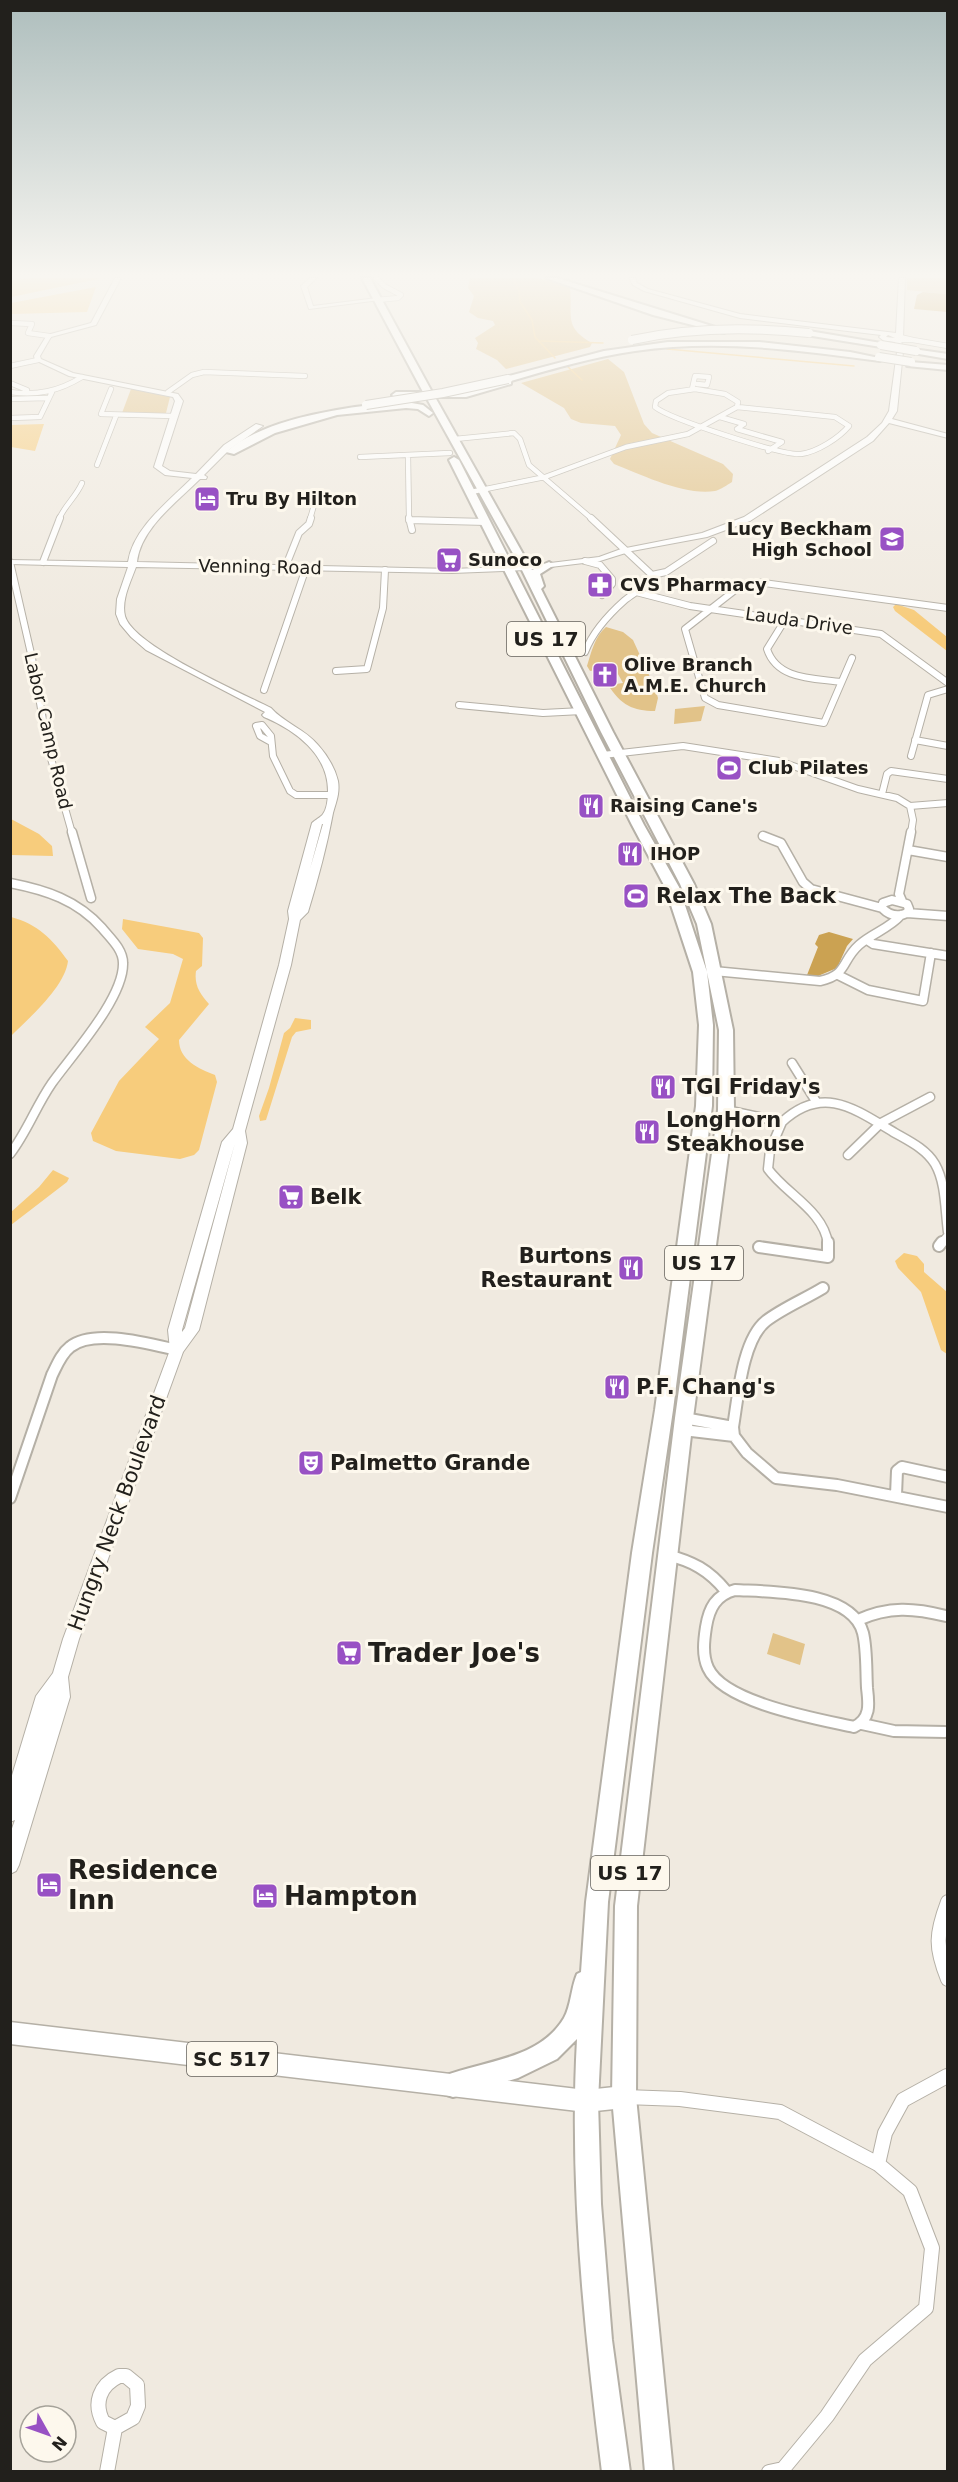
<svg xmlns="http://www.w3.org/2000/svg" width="958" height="2482" font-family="'DejaVu Sans',sans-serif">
	<rect width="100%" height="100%" fill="#f0eae0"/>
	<path fill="#e2c389" d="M470 278H539L570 288C573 316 563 327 592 343L590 347 506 369 497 360 476 349 478 343 475 338 495 325 493 321 478 318 469 312 474 296 468 288Z
		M907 278H947V294L907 290Z
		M608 359 624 372 644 424 652 433 723 464 733 474 732 482C727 485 720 490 715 491 685 496 642 475 614 464L610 459 621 435 615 426 581 423 571 419 564 408 521 383Z
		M131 389 170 397 166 413H122Z
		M606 627 623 632 633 640 655 688 658 698 655 711C633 711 621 705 608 685L623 683 614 667 590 671 587 666C591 653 595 636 606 627Z
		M705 706 701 721 674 724 675 709Z
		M773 1633 805 1644 800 1665 767 1654Z"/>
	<path fill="#cba252" d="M923 292 947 294V312L914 309 917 295Z
		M829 932 853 939 847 946 837 968 818 976 807 975 818 947 815 944 819 935Z"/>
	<path fill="#f7cc7c" d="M30 278H103L11 297V280Z
		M96 287 87 312 11 314V303Z
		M44 424 35 451 11 447V425Z
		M896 604 914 610 947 637V651L895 611 893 607Z
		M11 819 39 834 52 846 53 856 11 855Z
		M11 917C38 924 52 939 68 961 65 987 29 1018 11 1036Z
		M123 919 199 933 203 938 202 966 196 971C194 985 200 994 209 1004L179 1040C179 1060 199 1069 215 1075L217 1082 199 1150 194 1155 180 1159 116 1151 93 1141 91 1133 119 1081 159 1039 145 1027 170 1003 183 959 173 954 138 949 122 929Z
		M295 1018 311 1020V1029L296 1032 292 1037 266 1120 260 1121 259 1116 269 1088 284 1033 290 1028Z
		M53 1170 69 1178 67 1182 11 1225V1212L39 1187Z
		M904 1253 917 1256 924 1264V1272L947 1292V1354L941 1350 921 1292 898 1268 895 1261Z"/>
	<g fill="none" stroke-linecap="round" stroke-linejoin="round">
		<path stroke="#f7cc7c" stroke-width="1.5" d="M513 278 519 291 520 302 532 320 535 337 555 358
			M541 341 603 343
			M667 349 854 366
			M567 366 582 380"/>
		<defs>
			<path id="street-far4" d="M376 278 384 286 401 295 398 298 377 300
				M10 323 32 324 28 333 49 336
				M899 340H913L900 337
				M913 340 948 346
				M10 366 38 360
				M10 383 27 390
				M111 389 101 414 173 416
				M692 389 695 376 709 377 707 385 697 384
				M695 389 725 394 738 402 737 407 835 417 849 426C839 438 817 452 801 454 783 456 670 419 655 407L656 401 668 393Z
				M10 392C37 396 59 391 82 377
				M168 392 192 375 204 372 305 376
				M10 399 47 398
				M720 417 744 424 737 429 782 442 768 451
				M10 418 40 417 52 392
				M455 439 514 433 520 439 529 465 592 519
				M408 455 409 519
				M360 457 450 453
				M97 465 116 416
				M471 492 545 477 626 447 688 434 737 407
				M59 519C65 505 76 497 82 483
				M310 519 317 495"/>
			<path id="street-far3" d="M409 518 412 530
				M591 518 652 575
				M409 520 486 522
				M585 561 600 565 612 579V584L602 595
				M10 562 32 658 48 748 72 833
				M43 562 60 518
				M285 568 299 533 309 524 311 518
				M636 592 690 606 881 634 948 683
				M785 620 767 649C777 680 813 678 841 682
				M585 652C593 631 608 615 625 600 635 592 647 587 652 575L666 572 713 541
				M852 658 824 723 718 705 705 698 685 629 739 587 756 582 948 608
				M336 671 367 669 383 608 385 570
				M264 690 306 568
				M459 705 543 713 582 711
				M915 740 948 746
				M269 741 260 736 256 726 262 725 271 736 273 756 290 791 296 795H333
				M603 755 683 746 779 761 858 789 897 798 910 806
				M911 756 928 695 948 689
				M882 794 887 774 891 771 948 779
				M911 833 913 820 910 806 948 803"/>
			<path id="street-far2" d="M72 832 91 898
				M763 836 781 843 803 882 811 889 882 908
				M908 850 948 857
				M10 883C46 890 77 900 102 928 110 938 123 949 123 963 124 998 72 1055 52 1083 36 1106 27 1132 10 1154
				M892 900 907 904 909 909 907 913C897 918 889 915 882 908L883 903Z
				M902 901 899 894 911 832
				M907 913 948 916
				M867 940 873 944 948 956
				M714 971 820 981C848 975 841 961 859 945 872 933 889 929 901 915
				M838 975 868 990 923 1001 931 953
				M792 1063 817 1103
				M726 1110 782 1122C823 1084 855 1109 895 1133 909 1141 926 1149 935 1164 946 1183 945 1210 948 1232
				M782 1122 770 1150 768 1169C786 1194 824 1211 828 1244
				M848 1155 881 1123 930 1097
				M941 1244 948 1236"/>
			<path id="street-far1" d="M939 1246 942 1242
				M759 1247 828 1257V1242
				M823 1288C805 1299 783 1308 766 1321 742 1340 738 1398 733 1427L734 1436 747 1453 776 1478 837 1485 948 1507
				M684 1418 733 1427
				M683 1430 734 1436
				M896 1495 897 1471 902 1467 948 1477
				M10 1498 52 1375C57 1365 61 1354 70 1347 93 1328 150 1344 177 1350
				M667 1555C692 1561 709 1570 726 1591
				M735 1590C769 1592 852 1590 863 1633 867 1650 866 1670 867 1688 869 1704 871 1719 854 1727 818 1719 724 1703 708 1668 702 1655 704 1640 706 1627 709 1608 716 1595 735 1590Z
				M858 1620C889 1606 914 1608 946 1616
				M862 1724 894 1731 945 1732"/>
			<path id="street" d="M948 1902C936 1934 935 1947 948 1979
				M625 2097 680 2099 780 2112 878 2164 910 2191 932 2248 926 2308 865 2360 827 2416 783 2469 769 2472
				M878 2164 885 2133 903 2100 947 2076
				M119 2376H126L137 2385 138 2406 133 2418 115 2428 103 2422C93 2403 100 2385 119 2376Z
				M107 2472 115 2428"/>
			<path id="secondary" d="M115 278H121L96 325 51 337 40 356 41 359 73 373 178 394 183 401 162 466 170 471 196 474 224 445 256 424 263 426 230 449 204 475 207 477 206 479H200C177 502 141 528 137 562L452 569 526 566 599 557 621 549 702 533 744 517 867 437 882 423 889 411 897 352 895 342 884 341 879 337 881 335 740 318 644 291 633 285 629 278H635L637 283 648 289 740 314 896 333 899 278H905L903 338 901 340 903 352 897 411 892 419 948 434V438L889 423 873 441 750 521 707 537 632 551 600 561 526 570 452 573 136 567C131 581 121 600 125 616 133 646 242 693 271 708 284 723 305 729 318 745 327 755 335 768 338 781 340 793 336 802 333 813 327 846 318 879 308 912L300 920 291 965 245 1131 247 1143 199 1330 183 1352 79 1639 68 1677 70 1697 19 1865 16 1871 10 1874V1834L15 1820 10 1822V1782L36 1696 53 1673 63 1639 170 1350 168 1330 222 1142 233 1129 279 965 289 919 288 911 312 823C315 820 321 817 323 814 327 809 328 798 328 791 328 754 295 730 264 717L262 715 265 712 146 650 131 637 120 624 116 614 117 599 128 567 10 564V560L128 562C133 528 169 501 192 478L165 475 154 467 175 401 173 397 69 376 35 360 34 356 47 335 91 323ZM888 335 895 338 886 337ZM322 824H323L310 869ZM235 1143 185 1328 182 1332V1330Z
				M310 278H317L307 287 313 306 377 298 380 300 309 309 301 286Z"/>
			<path id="primary" d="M10 2022 586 2090 624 2086 632 2089 635 2097 632 2105 624 2108 586 2112 10 2044Z"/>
			<path id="highway" d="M362 278H370L432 392 466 391 505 380V377L604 351 668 342H759L850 352 884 359 880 361C799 350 717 339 635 351 593 357 552 369 511 381V384L466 397H435L532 570 549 562 554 565 540 574 544 586 541 589 613 732 694 884 711 924 733 1030 734 1110 693 1418 637 1906 636 2097 673 2472H645L612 2097 615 1906 675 1418 718 1110 719 1030 697 924 680 884 601 732 521 568 426 397 396 398 392 395 396 392H423Z
				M546 278H557L728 331 724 333 653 315Z
				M809 331 881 343 885 345 881 347 806 335V331Z
				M913 349 948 354V359L913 353Z
				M910 362 948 365V370L907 366V362Z
				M406 402 423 405 433 413 429 416 418 409 406 408 337 415 275 433 234 454 226 452C265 417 355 405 406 402Z
				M454 457 459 460 644 825 679 887 707 972 713 1025 712 1106 673 1410 652 1553 608 1902 598 2101 601 2204 612 2340 630 2472H602C584 2328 569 2184 577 2039L557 2059 518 2078 453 2097 444 2094 441 2085 444 2076C484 2060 539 2060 564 2018 571 2006 571 1988 577 1974L581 1972 586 1902 632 1553 655 1410 696 1106 699 1025 693 972 665 887 632 825 449 460Z"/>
		</defs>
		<use href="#street-far4" stroke="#b5b0a6" stroke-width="6"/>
		<use href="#street-far3" stroke="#b5b0a6" stroke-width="8"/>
		<use href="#street-far2" stroke="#b5b0a6" stroke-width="11"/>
		<use href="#street-far1" stroke="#b5b0a6" stroke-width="14"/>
		<use href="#street" stroke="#b5b0a6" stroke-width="16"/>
		<use href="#secondary" stroke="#b5b0a6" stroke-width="2"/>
		<use href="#primary" stroke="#b5b0a6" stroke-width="3"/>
		<use href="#highway" stroke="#b5b0a6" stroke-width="4"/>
		<use href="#street-far4" stroke="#fff" stroke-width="4.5"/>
		<use href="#street-far3" stroke="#fff" stroke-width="6"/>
		<use href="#street-far2" stroke="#fff" stroke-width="8"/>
		<use href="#street-far1" stroke="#fff" stroke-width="10"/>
		<use href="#street" stroke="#fff" stroke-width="14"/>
		<use href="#secondary" fill="#fff" fill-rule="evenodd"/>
		<use href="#primary" fill="#fff" fill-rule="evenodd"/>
		<use href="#highway" fill="#fff" fill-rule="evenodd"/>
		<defs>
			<path id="highway-bridge" d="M632 340C691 327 749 327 809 333
				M881 345 916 351
				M879 357 911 362
				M366 405 443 393 508 379"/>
		</defs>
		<use href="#highway-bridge" stroke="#b5b0a6" stroke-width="10" stroke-linecap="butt"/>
		<use href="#highway-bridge" stroke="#fff" stroke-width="8"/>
	</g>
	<linearGradient id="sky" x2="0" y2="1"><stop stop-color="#aebebd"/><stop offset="0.44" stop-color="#f8f6f1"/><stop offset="1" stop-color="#f8f6f1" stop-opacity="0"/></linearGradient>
	<rect width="958" height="625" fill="url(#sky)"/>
	<defs>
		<symbol id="hotel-square" viewBox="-11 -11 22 22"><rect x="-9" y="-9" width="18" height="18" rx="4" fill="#9851c4" stroke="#fdf8ed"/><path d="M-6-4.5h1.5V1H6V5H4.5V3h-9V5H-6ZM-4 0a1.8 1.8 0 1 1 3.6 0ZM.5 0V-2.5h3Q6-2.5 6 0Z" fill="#fff"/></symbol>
		<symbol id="school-square" viewBox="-11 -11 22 22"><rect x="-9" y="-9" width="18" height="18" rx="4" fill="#9851c4" stroke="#fdf8ed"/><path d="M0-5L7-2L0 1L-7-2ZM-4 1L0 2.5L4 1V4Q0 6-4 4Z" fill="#fff"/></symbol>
		<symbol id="supermarket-square" viewBox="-11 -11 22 22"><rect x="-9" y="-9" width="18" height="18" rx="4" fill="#9851c4" stroke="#fdf8ed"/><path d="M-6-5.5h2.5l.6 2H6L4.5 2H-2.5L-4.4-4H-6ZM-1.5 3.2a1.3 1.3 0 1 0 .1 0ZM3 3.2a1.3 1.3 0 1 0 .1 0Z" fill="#fff"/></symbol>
		<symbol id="pharmacy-square" viewBox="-11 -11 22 22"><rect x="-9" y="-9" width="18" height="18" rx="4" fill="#9851c4" stroke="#fdf8ed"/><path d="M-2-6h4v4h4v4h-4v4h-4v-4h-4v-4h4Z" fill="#fff"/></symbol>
		<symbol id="church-square" viewBox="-11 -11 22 22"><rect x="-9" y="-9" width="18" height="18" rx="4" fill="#9851c4" stroke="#fdf8ed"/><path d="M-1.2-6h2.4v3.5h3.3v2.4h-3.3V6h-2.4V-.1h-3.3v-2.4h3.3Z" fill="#fff"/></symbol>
		<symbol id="stadium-square" viewBox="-11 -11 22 22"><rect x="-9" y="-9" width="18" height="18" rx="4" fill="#9851c4" stroke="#fdf8ed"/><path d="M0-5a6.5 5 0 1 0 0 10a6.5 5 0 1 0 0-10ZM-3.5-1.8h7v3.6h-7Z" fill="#fff"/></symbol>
		<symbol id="restaurant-square" viewBox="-11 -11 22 22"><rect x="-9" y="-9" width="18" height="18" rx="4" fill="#9851c4" stroke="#fdf8ed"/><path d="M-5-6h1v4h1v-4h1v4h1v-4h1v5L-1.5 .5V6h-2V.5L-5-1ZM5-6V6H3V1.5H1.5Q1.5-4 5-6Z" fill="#fff"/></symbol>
		<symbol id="theatre-square" viewBox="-11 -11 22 22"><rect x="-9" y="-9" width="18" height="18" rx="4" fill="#9851c4" stroke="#fdf8ed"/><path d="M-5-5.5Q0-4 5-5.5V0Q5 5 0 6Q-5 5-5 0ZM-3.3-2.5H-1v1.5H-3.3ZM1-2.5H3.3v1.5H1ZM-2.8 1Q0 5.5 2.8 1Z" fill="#fff"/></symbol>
	</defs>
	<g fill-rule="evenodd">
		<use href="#hotel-square" x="192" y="484" width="30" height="30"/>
		<use href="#school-square" x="877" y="524" width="30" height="30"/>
		<use href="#supermarket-square" x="434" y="545" width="30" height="30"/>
		<use href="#pharmacy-square" x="585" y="570" width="30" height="30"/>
		<use href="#church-square" x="590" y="660" width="30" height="30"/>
		<use href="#stadium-square" x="714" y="753" width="30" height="30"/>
		<use href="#restaurant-square" x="576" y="791" width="30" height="30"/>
		<use href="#restaurant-square" x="615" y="839" width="30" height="30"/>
		<use href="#stadium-square" x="621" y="881" width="30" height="30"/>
		<use href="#restaurant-square" x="648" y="1072" width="30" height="30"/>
		<use href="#restaurant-square" x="632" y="1117" width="30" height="30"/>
		<use href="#supermarket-square" x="276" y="1182" width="30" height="30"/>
		<use href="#restaurant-square" x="616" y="1253" width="30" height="30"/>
		<use href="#restaurant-square" x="602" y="1372" width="30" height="30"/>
		<use href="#theatre-square" x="296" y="1448" width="30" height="30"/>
		<use href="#supermarket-square" x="334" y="1638" width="30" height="30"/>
		<use href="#hotel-square" x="34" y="1870" width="30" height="30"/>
		<use href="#hotel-square" x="250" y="1881" width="30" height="30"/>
	</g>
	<g text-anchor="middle" stroke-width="6" stroke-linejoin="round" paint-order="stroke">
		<g font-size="18" font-weight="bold" fill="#22201c" stroke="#fdf8ed" text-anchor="start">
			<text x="226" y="505">Tru By Hilton</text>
			<text x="872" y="535" text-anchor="end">Lucy Beckham<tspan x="872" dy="21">High School</tspan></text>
			<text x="468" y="566">Sunoco</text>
			<text x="620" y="591">CVS Pharmacy</text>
			<text x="624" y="671">Olive Branch<tspan x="624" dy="21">A.M.E. Church</tspan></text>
			<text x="748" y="774">Club Pilates</text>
			<text x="610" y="812">Raising Cane's</text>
			<text x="650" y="860">IHOP</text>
		</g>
		<g font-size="18" fill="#22201c" stroke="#fdf8ed">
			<text transform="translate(260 567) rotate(1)" y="6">Venning Road</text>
			<text transform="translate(799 621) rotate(8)" y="6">Lauda Drive</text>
			<text transform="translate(48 731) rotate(77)" y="6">Labor Camp Road</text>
		</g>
		<g fill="#fdf8ed" stroke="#64615b" stroke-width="1.5">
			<rect x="507" y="622" width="78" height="34" rx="4.5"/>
			<rect x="665" y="1246" width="78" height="34" rx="4.5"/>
			<rect x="591" y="1856" width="78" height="34" rx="4.5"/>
			<rect x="187" y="2042" width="90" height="34" rx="4.5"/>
		</g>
		<g font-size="20" font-weight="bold" fill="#22201c">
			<text x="546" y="646">US 17</text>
			<text x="704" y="1270">US 17</text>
			<text x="630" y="1880">US 17</text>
			<text x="232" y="2066">SC 517</text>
		</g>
		<g font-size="21" font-weight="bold" fill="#22201c" stroke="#fdf8ed" text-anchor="start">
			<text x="656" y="903">Relax The Back</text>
			<text x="682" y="1094">TGI Friday's</text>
			<text x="666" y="1127">LongHorn<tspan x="666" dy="24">Steakhouse</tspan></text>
			<text x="310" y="1204">Belk</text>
			<text x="612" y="1263" text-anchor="end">Burtons<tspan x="612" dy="24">Restaurant</tspan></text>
			<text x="636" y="1394">P.F. Chang's</text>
			<text x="330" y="1470">Palmetto Grande</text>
		</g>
		<g font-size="21" fill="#22201c" stroke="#fdf8ed">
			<text transform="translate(117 1513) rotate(-70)" y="7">Hungry Neck Boulevard</text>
		</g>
		<g font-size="26" font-weight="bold" fill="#22201c" stroke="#fdf8ed" text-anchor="start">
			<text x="368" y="1662">Trader Joe's</text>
			<text x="68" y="1879">Residence<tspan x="68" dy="30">Inn</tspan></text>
			<text x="284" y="1905">Hampton</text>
		</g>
	</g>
	<rect width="958" height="2482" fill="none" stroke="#22201c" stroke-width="24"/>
	<g transform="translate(48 2434) rotate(130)"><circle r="28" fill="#fdf8ed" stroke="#a5a299" stroke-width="1.5"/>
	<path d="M0-4.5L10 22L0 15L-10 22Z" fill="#9851c4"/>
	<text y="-9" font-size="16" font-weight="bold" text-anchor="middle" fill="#22201c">N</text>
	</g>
</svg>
